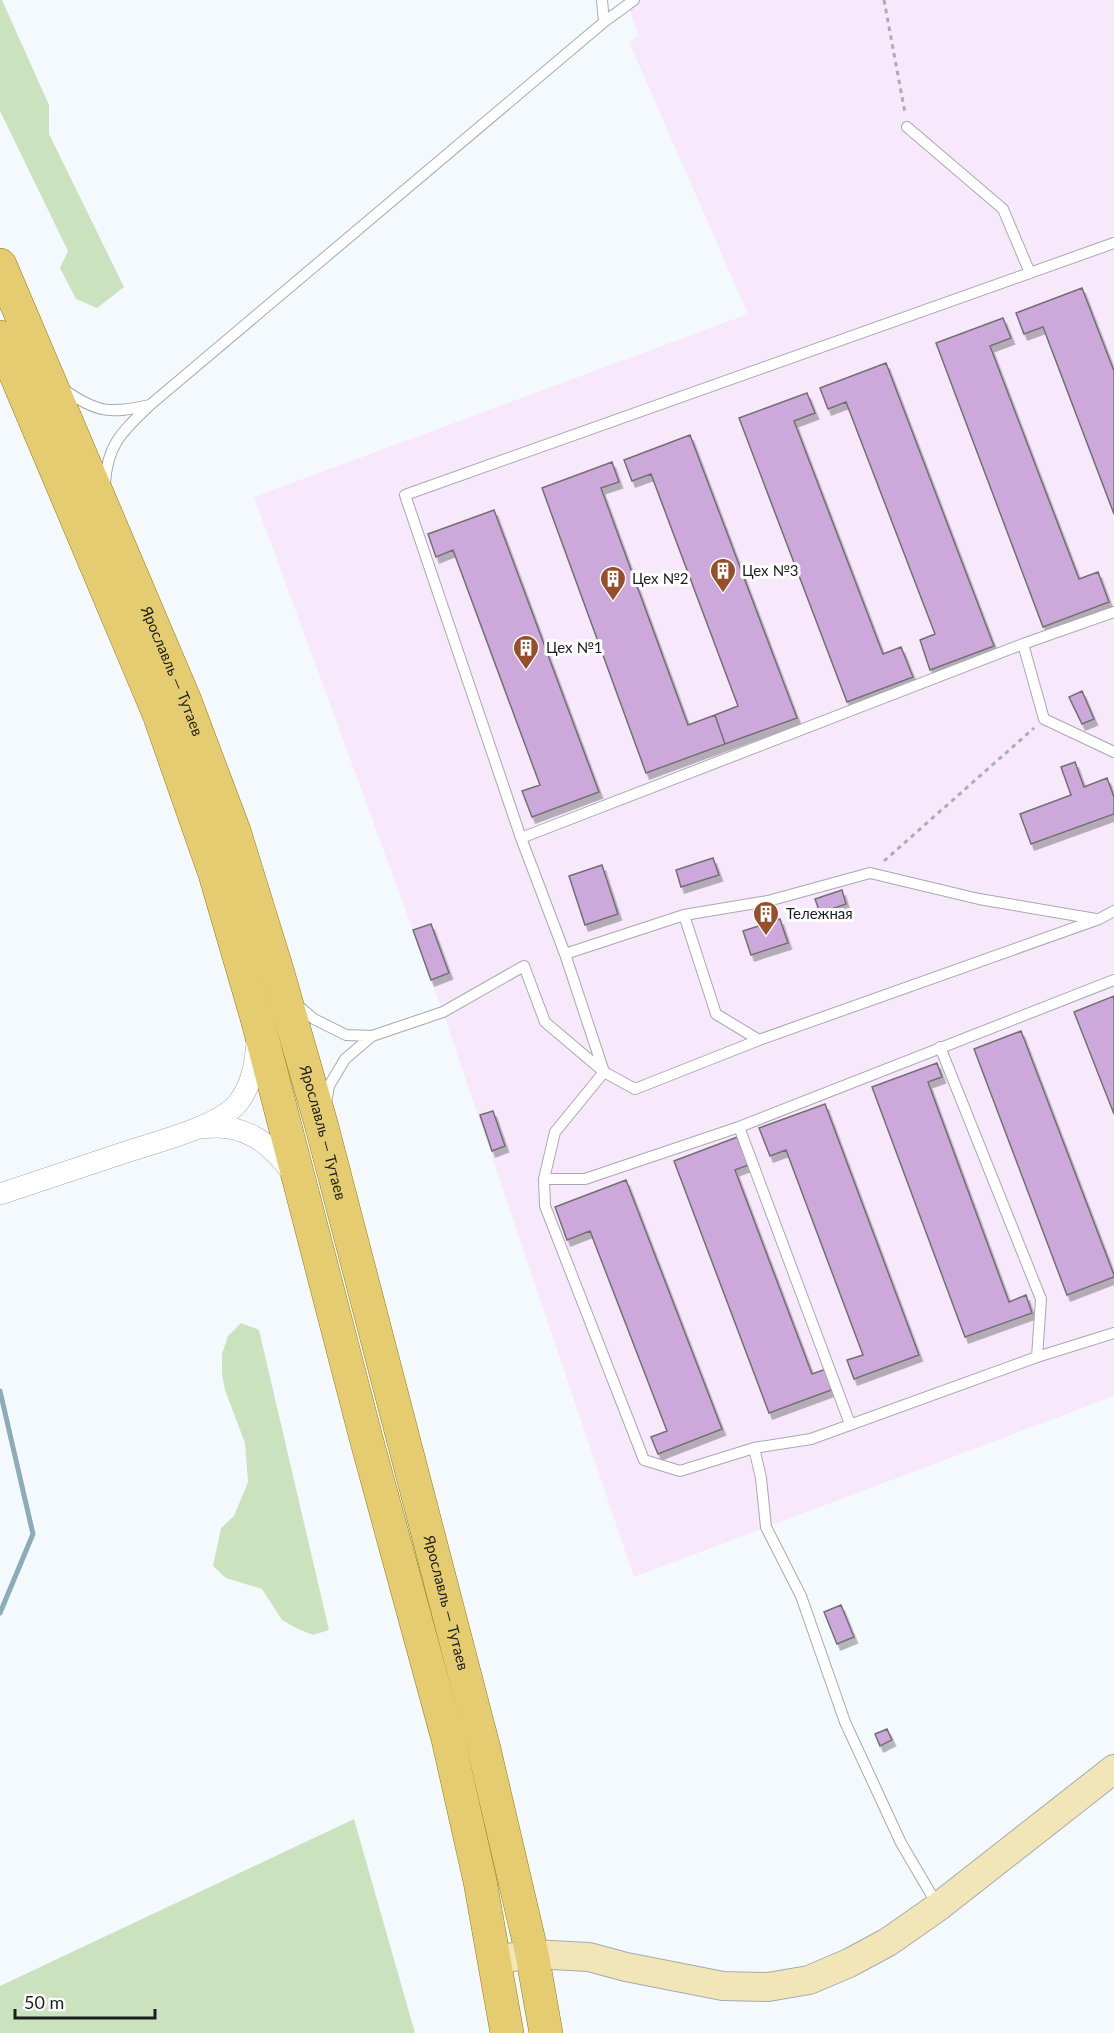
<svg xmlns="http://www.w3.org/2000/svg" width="1114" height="2033" font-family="Lato,sans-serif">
	<defs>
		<filter id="shadow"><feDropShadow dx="3.5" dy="6" stdDeviation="0" flood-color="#0004"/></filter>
	</defs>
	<rect width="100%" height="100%" fill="#f4f9fd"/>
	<path fill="#f7e8fb" d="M630 0H1114V1396L634 1577 443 1012 254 497 748 314 629 42 638 35 627 2Z"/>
	<path fill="#cbe2bf" d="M0 0H2L49 105V134L124 287 97 308 76 299 60 268 68 251 0 111Z
		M241 1323 259 1330 329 1630 313 1635 296 1628 282 1620 262 1589 226 1578 213 1566 221 1528 234 1516 248 1482 245 1443 225 1390 222 1374V1354L228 1336Z
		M354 1819 415 2033H0V1986Z"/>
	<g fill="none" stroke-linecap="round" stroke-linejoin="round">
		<path stroke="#8eabb9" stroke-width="5" d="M0 1391 33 1534 0 1613"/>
	</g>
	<path fill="#cda8db" stroke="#727073" stroke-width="1.5" filter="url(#shadow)" d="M1082 288 1114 371V514L1043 327 1024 334 1016 313Z
		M1003 318 1011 338 990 346 1079 579 1098 572 1109 602 1043 627 936 343Z
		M886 363 994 646 930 670 920 640 935 634 846 402 828 409 820 388Z
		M807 393 815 413 794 421 883 654 901 647 913 677 847 702 739 418Z
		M690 435 797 718 725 744 715 715 738 706 651 474 632 481 624 460Z
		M612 462 619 482 601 488 688 725 715 715 725 744 646 773 542 488Z
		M494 510 599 792 532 817 522 791 540 785 453 550 436 557 428 534Z
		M1082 691 1094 719 1082 724 1069 697Z
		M1075 762 1084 787 1107 778 1114 797V814L1031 844 1020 814 1071 795 1061 767Z
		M713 858 719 875 681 887 676 870Z
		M602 865 618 914 585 925 569 876Z
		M842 890 846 904 820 913 815 899Z
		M780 919 788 943 751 955 743 931Z
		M431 924 449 973 431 980 413 930Z
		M1114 996V1114L1074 1012Z
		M1021 1031 1114 1275V1277L1067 1295 974 1049Z
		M937 1063 942 1077 928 1082 1009 1302 1026 1295 1032 1313 965 1337 872 1087Z
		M825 1104 919 1355 854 1379 847 1360 863 1355 786 1150 770 1156 759 1128Z
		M493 1111 505 1146 492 1151 480 1115Z
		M740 1136 751 1164 735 1170 812 1374 826 1369 834 1389 769 1413 674 1161Z
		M626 1180 722 1429 658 1454 651 1437 667 1431 590 1231 567 1240 555 1207Z
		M841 1605 854 1637 837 1644 824 1612Z
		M887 1729 892 1740 880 1746 875 1734Z"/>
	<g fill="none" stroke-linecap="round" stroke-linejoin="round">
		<defs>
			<path id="lane" d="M604 22 634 0
				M907 127 1003 209 1030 273
				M63 389C97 413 110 414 150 405
				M105 484C107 444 123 431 150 405L604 22 602 0
				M1023 644 1044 719 1114 752
				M521 838 1023 644 1114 612
				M684 915 565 954 604 1072 555 1132 544 1179H585L739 1127 1114 980
				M565 954 521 838 405 495 1114 243
				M295 1003 314 1019 346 1035 372 1036
				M759 1040 716 1014 684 915 768 901 870 873 979 899 1096 919
				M940 1047 1041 1299 1037 1357
				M326 1103 329 1086 345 1059 372 1036 443 1012 524 966 545 1022 604 1072 635 1089 759 1040 1099 919 1114 911
				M739 1127 850 1424
				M544 1179 545 1206 644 1460 680 1471 754 1448 811 1439 1037 1357 1114 1333
				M754 1448 761 1478 766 1527 801 1596 845 1722 901 1843 938 1906"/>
			<path id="street" d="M202 1128C242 1122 269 1141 292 1173
				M0 1194C42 1180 84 1166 126 1152 156 1142 218 1127 238 1103 252 1085 255 1065 257 1043"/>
			<path id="secondary" d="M495 1960 532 1954 589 1957 626 1967 723 1986 768 1987 809 1980 849 1963 888 1942 938 1907 1114 1769"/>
			<g id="primary">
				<path id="s1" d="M0 265 185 701 234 831 277 970 322 1127 484 1749 532 1954 546 2033"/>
				<path d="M0 337 159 714 215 874 257 1018 366 1438 448 1739 480 1881 507 2033"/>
			</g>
		</defs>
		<use href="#lane" stroke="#a7aaae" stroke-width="12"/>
		<use href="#street" stroke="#a7aaae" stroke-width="22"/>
		<use href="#secondary" stroke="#a7aaae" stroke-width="30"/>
		<use href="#primary" stroke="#937917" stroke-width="34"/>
		<path stroke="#abaeb2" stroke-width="3" stroke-dasharray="4.5 4.5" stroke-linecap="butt" d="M884 0 905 113
			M884 861 1034 728"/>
		<use href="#lane" stroke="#fff" stroke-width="10"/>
		<use href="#street" stroke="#fff" stroke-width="21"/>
		<use href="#secondary" stroke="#f2e6b8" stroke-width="28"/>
		<use href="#primary" stroke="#e5cc71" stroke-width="33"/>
	</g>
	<defs>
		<symbol id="building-pin" viewBox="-11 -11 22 30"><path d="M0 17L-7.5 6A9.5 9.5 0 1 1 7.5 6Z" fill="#964f29" stroke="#fff"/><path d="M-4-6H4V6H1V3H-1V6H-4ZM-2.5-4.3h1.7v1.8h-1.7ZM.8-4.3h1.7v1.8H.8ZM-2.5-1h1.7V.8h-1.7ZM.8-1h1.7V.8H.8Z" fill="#fff"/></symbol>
	</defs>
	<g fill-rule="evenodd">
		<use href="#building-pin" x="708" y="556" width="30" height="40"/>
		<use href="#building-pin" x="598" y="564" width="30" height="40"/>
		<use href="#building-pin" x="511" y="633" width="30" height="40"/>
		<use href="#building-pin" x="751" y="899" width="30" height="40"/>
	</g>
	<g text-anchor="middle" stroke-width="6" stroke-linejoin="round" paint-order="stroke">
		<g font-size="15" fill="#1d1e20" stroke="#fff" text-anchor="start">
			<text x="742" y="576">Цех №3</text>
			<text x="632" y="584">Цех №2</text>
			<text x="546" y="653">Цех №1</text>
			<text x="786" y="919">Тележная</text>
		</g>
		<g font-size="15" fill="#1d1e20" stroke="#fff">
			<text dy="5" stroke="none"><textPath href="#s1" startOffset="441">Ярославль — Тутаев</textPath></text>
			<text dy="5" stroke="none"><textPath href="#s1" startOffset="927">Ярославль — Тутаев</textPath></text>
			<text dy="5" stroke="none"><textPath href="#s1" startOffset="1413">Ярославль — Тутаев</textPath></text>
		</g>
	</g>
	<path d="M15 2009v9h140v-9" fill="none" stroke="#1d1e20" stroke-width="3"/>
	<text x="24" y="2009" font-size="18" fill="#1d1e20" stroke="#ffffff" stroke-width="4.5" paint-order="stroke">50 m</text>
</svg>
